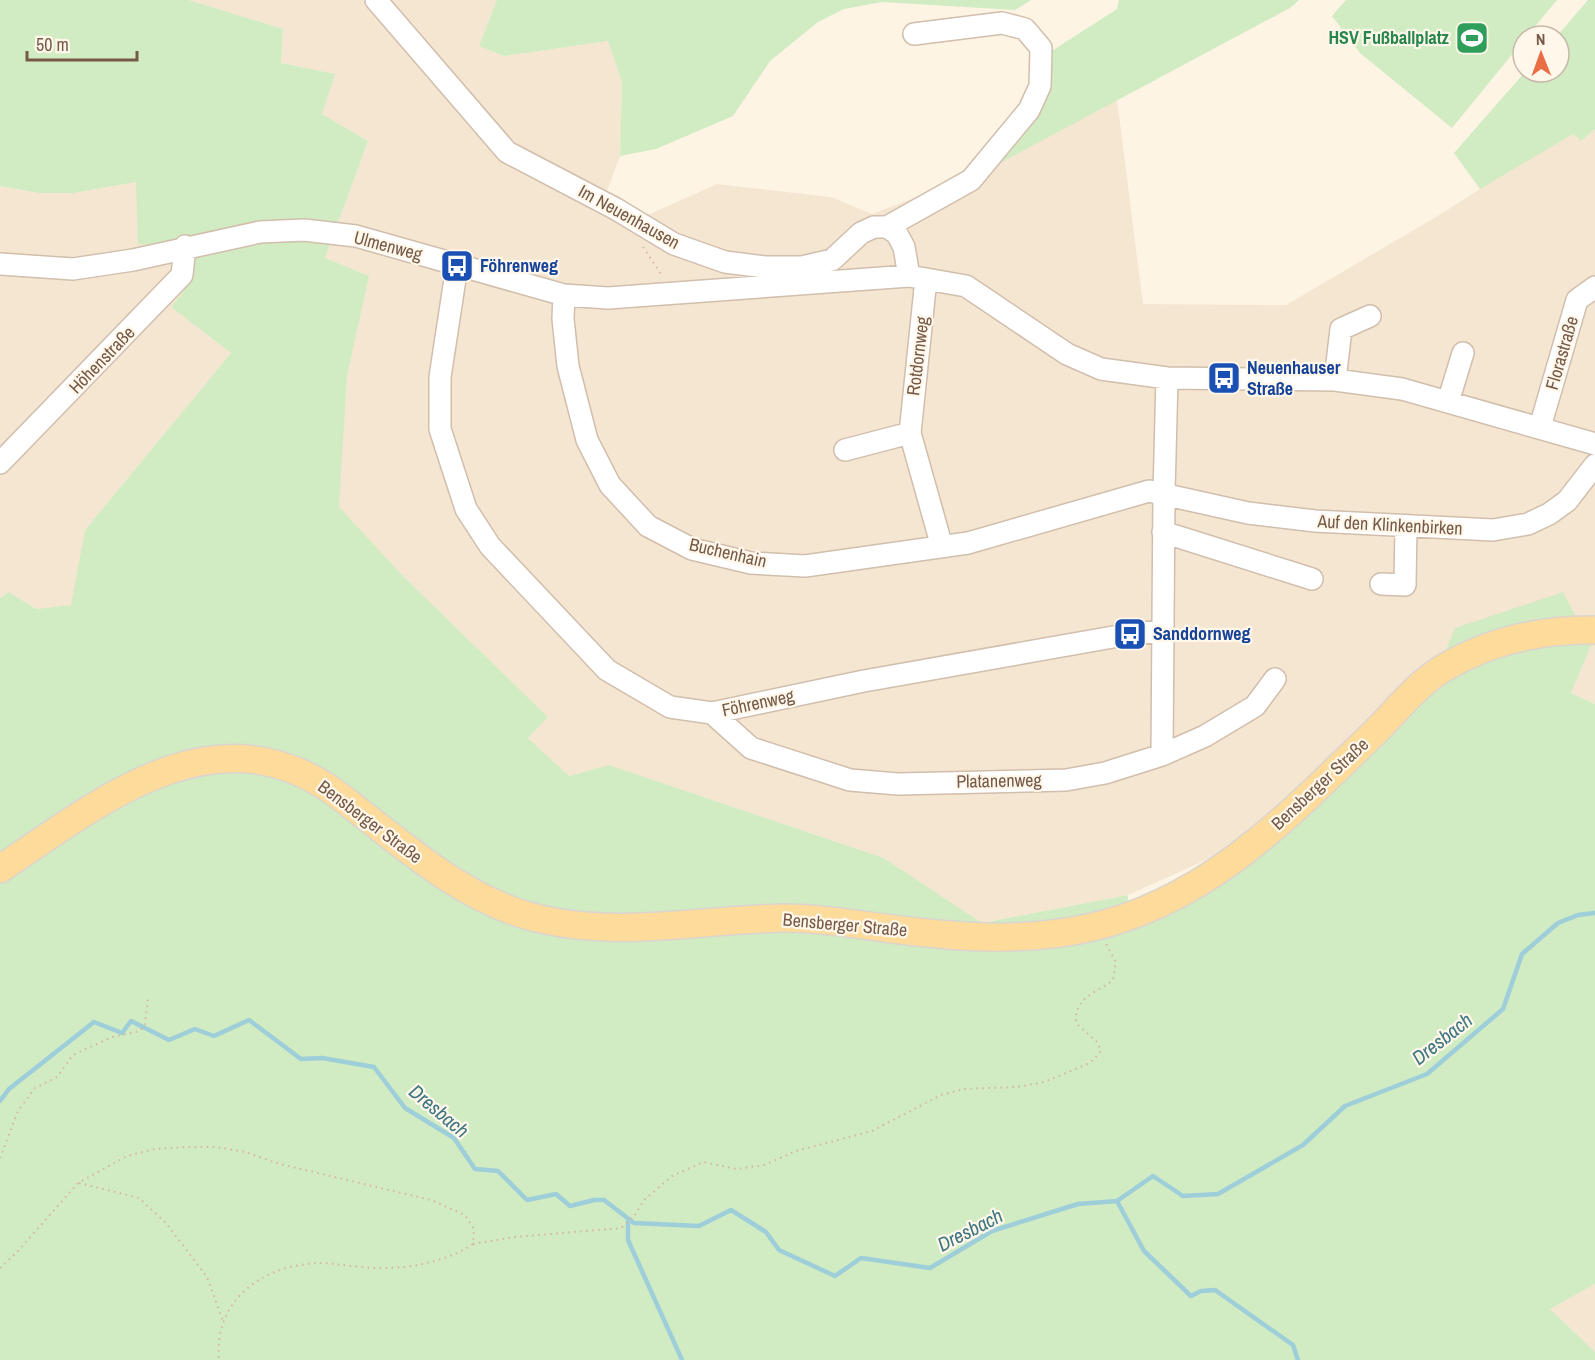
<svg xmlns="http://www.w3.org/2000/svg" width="1595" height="1360" font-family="'Archivo Narrow',sans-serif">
	<rect width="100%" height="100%" fill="#fdf4e4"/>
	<path fill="#f5e6d2" d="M189 0H497L479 46 504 56 608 41 622 82 620 156 606 194 643 217 717 184 831 197 872 214 987 170 1117 99 1143 304 1286 305 1436 217 1510 170 1573 134 1581 141 1595 129V704L1571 693 1591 646 1437 672 1283 821 1204 861 1128 895 982 923 884 858 609 765 569 776 528 738 548 717 404 577 338 507 347 376 368 276 325 258 368 141 322 114 334 74 281 63 283 29Z
		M136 182 185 246 190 282 171 307 231 353 85 530 72 605 36 609 9 592 0 598V186L39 193H74Z
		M1595 1284V1352L1549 1309Z"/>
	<path fill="#d1ebc2" d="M0 0H189L283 29 281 63 335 74 322 114 368 141 325 258 369 276 347 376 339 507 404 577 548 717 528 738 569 776 609 765 884 858 982 923 1128 895 1127 915 1172 898 1437 672 1455 628 1563 592 1591 646 1571 693 1595 704V1284L1550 1309 1595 1352V1360H0V598L9 592 36 609 71 605 85 530 231 353 171 307 190 282 185 247 138 244 136 182 74 193H39L0 186Z
		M497 0H1031L1015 10 882 2 844 9 818 22 770 61 733 116 656 149 620 156 622 82 608 41 504 56 479 46Z
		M1119 0H1299L1290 8 987 170 1047 54 1117 9Z
		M1346 0H1557L1527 36H1523V41L1452 128 1360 53 1332 16Z
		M1588 0H1595V129L1581 141 1573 134 1480 189 1454 153 1525 72H1559V36H1557Z"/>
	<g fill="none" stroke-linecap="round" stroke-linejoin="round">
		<path stroke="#9dced9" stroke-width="4.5" d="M0 1101 9 1089 94 1022 122 1033 131 1021 169 1040 195 1029 214 1036 249 1020 301 1059 322 1058 374 1067 405 1108 454 1138 475 1169 498 1171 527 1200 556 1194 570 1206 594 1200H604L634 1223 699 1226 731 1210 766 1232 779 1250 835 1276 861 1258 930 1268 992 1231 1078 1204 1117 1201 1153 1176 1183 1196 1218 1194 1303 1145 1345 1106 1427 1074 1503 1009 1522 954 1558 923 1578 915 1595 913
			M1117 1201 1144 1251 1191 1296 1201 1291 1215 1290 1293 1345 1298 1360
			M628 1219V1240L682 1360"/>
		<defs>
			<path id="minor" d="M376 0 507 152 616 209 674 244 725 262 765 267H802L832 260 861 233 874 227H887L897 234 904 247 909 276
				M887 227 971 180 1029 110 1040 86 1041 48 1025 29 1002 23 914 34
				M0 264 73 269 133 260 260 232 304 230 356 236 564 295 608 298 909 276 966 286 1067 354 1101 369 1167 378 1335 380 1402 389 1595 444
				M457 266 440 377V429L466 509 490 546 607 670 670 707 712 713 864 681 1130 634 1162 631
				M926 279 910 433 942 547
				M564 295 563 319 568 366 587 440 610 485 648 526 692 549 751 563 805 566 968 543 1149 491 1248 513 1315 521 1493 530 1528 524 1549 514 1567 501 1595 465
				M1335 380 1341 329 1370 316
				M1448 402 1463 353
				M1540 427 1577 300 1595 287
				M845 450 910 433
				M0 463 182 275 185 246
				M1163 532 1312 579
				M1381 584 1405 585 1406 526
				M712 713 751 748 850 780 898 784 1066 780 1105 773 1162 755 1205 736 1255 706 1275 679
				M1162 755 1164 493 1167 378"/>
			<path id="major" d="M0 869C95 806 205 713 322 784 337 793 351 805 365 816 414 854 462 895 522 914 610 941 698 919 787 918 819 918 853 924 885 928 953 937 1020 943 1088 928 1207 902 1287 817 1371 736 1393 715 1416 685 1442 669 1489 641 1541 629 1595 630"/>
		</defs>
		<use href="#minor" stroke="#d1beac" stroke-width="24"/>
		<use href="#major" stroke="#dbd4cf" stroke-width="30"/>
		<path stroke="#d8b59d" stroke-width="2" stroke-dasharray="1.5 4.5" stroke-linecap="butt" d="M643 247 663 277
			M0 1158 18 1111 35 1088 57 1077 73 1055 112 1037 140 1031 145 1024 148 999
			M79 1183 139 1198 166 1223 207 1277 223 1321
			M473 1244 515 1237 621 1228 635 1215 644 1200 672 1176 703 1162 737 1169 764 1165 796 1151 872 1131 941 1095 964 1089 1017 1087 1044 1082 1090 1063 1101 1051 1097 1042 1076 1023C1074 997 1095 994 1113 980L1116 962 1106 944
			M0 1268 17 1252 78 1183 127 1156 155 1149 186 1147H215L245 1152 280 1164 431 1200 465 1215 474 1229 473 1244C444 1264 397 1271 362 1267 343 1266 326 1261 307 1264 255 1270 214 1305 219 1360"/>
		<use href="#minor" stroke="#fff" stroke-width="21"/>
		<use href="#major" stroke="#fddb9a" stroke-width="27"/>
	</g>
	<defs>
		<symbol id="stadium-square" viewBox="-11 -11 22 22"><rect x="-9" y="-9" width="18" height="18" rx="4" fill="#2e9e5b" stroke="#fff7ea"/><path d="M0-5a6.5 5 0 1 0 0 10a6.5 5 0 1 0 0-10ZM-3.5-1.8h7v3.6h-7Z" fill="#fff"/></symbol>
		<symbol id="bus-square" viewBox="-11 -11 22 22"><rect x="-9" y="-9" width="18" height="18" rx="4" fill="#1a4fb4" stroke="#fff7ea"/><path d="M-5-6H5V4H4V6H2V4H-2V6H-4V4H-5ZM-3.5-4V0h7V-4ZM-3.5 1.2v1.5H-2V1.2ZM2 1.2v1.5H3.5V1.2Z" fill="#fff"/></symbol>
	</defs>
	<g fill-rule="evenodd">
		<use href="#stadium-square" x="1453" y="19" width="38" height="38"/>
		<use href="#bus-square" x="438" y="247" width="38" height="38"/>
		<use href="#bus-square" x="1205" y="359" width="38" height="38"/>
		<use href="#bus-square" x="1111" y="615" width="38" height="38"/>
	</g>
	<g text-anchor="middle" stroke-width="4.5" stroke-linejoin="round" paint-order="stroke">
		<g font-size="18" font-weight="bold" fill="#27864d" stroke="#fff7ea" text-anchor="end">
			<text x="1449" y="44">HSV Fußballplatz</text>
		</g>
		<g font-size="18" fill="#765a48" stroke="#fff7ea">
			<text transform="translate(629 217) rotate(29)" y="6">Im Neuenhausen</text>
			<text transform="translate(388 246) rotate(15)" y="6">Ulmenweg</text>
			<text transform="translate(1562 353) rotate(-74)" y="6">Florastraße</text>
			<text transform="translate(918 356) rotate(-83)" y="6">Rotdornweg</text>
			<text transform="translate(102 360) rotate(-46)" y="6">Höhenstraße</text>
			<text transform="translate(1390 525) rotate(3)" y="6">Auf den Klinkenbirken</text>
			<text transform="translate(728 553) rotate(13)" y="6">Buchenhain</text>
			<text transform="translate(758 703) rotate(-12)" y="6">Föhrenweg</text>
			<text transform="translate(999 781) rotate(-1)" y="6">Platanenweg</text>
			<text transform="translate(1320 784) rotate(-43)" y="6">Bensberger Straße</text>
			<text transform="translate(370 822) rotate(37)" y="6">Bensberger Straße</text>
			<text transform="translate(845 925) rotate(5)" y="6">Bensberger Straße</text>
		</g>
		<g font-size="18" font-weight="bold" fill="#164399" stroke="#fff7ea" text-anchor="start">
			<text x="480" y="272">Föhrenweg</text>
			<text x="1247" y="374">Neuenhauser<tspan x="1247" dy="21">Straße</tspan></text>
			<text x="1153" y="640">Sanddornweg</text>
		</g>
		<g font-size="20" font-style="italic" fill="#3f7683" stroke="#fff7ea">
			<text transform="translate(1442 1039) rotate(-38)" y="7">Dresbach</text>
			<text transform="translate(439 1111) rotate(40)" y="7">Dresbach</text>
			<text transform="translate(970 1230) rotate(-27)" y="7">Dresbach</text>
		</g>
	</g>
	<g transform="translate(1541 54) rotate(359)"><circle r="28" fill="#fff7ea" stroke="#c8b8a9" stroke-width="1.5"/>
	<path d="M0-4.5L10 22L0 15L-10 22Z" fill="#ea6e45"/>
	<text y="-9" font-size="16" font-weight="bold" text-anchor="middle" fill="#765a48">N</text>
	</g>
	<path d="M27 51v9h110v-9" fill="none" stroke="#765a48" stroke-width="3"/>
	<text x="36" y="51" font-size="18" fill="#765a48" stroke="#fff7ea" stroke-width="4.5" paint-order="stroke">50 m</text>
</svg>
